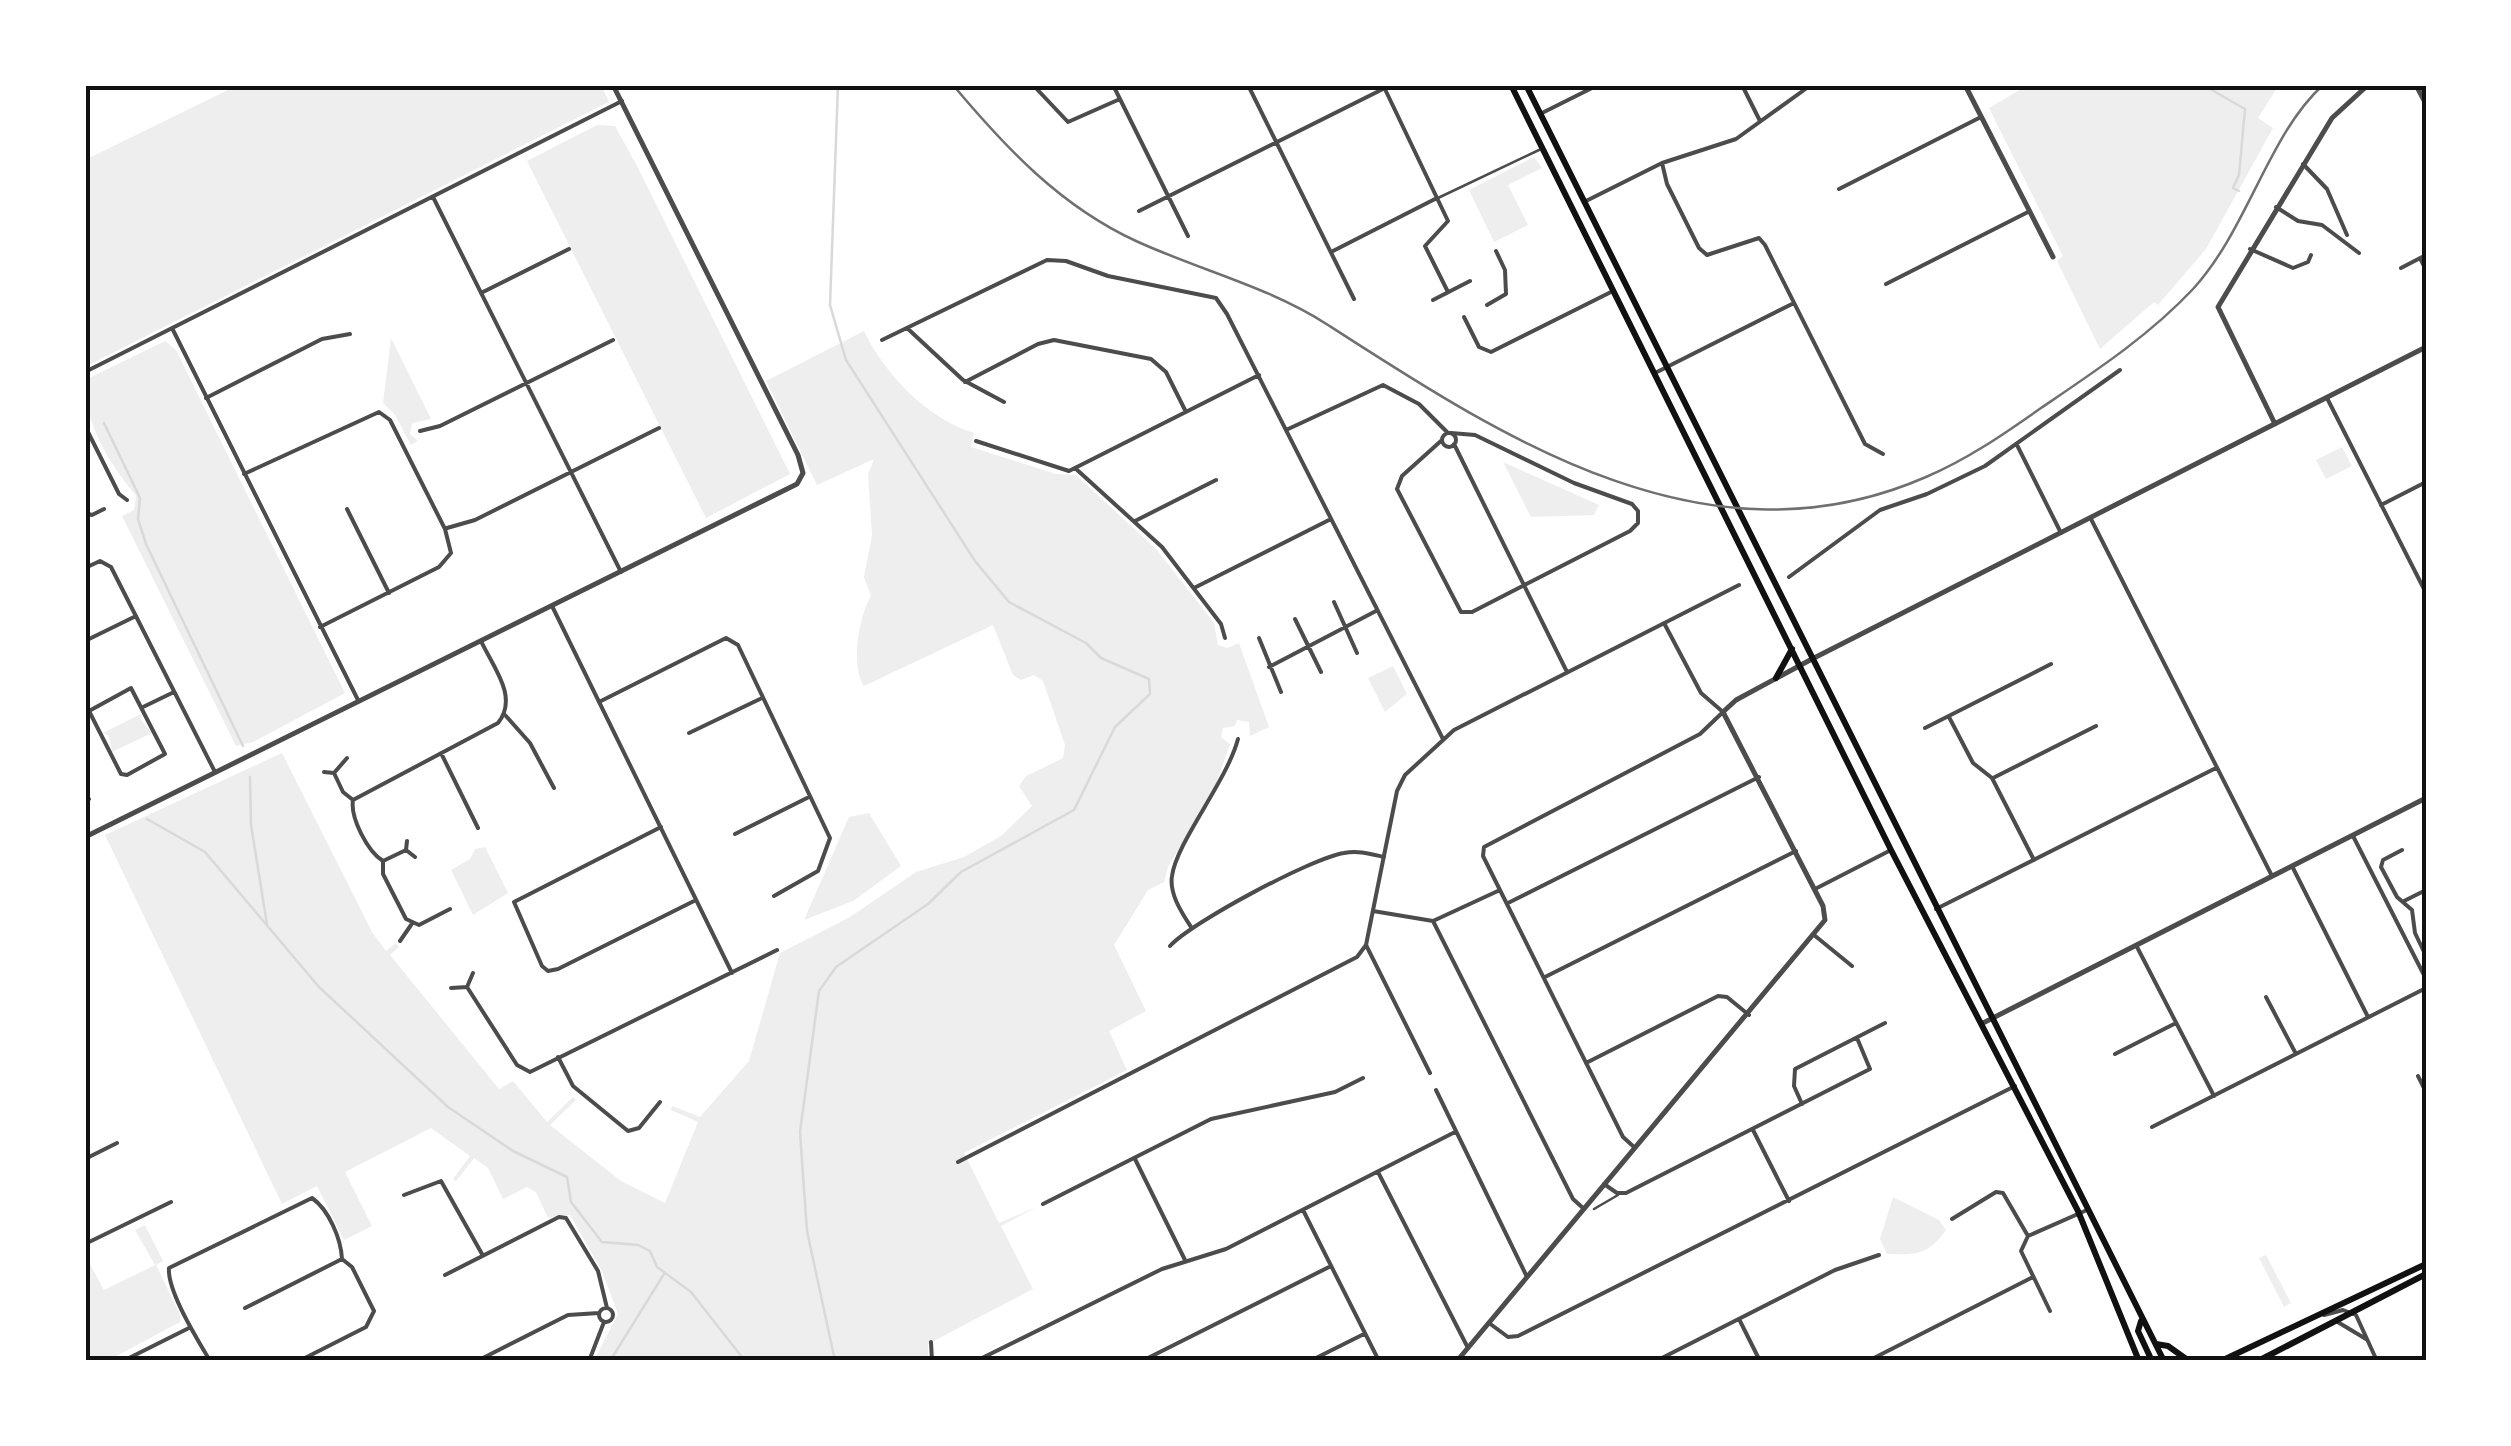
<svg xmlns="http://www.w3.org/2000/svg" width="2511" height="1446" font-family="'Golos Text',sans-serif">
	<rect width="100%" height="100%" fill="#fff"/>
	<path fill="#eee" d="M238 85H601L609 102 85 367V160Z
		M2028 85H2279L2258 118 2273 128 2206 249 2158 305 2154 302 2100 349 2057 261 2063 256 1989 108Z
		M597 125 615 126 637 166 790 474 706 518 527 161Z
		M1534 157 1542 168 1508 185 1528 225 1494 242 1469 190Z
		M864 331C885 375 928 419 974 433L971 447 1056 474 1076 475 1157 550 1214 623 1218 645 1227 648 1239 643 1269 727 1250 736 1249 722 1237 720 1235 726 1223 728 1221 737 1230 744 1213 792 1168 867 1164 882 1148 890 1114 945 1146 1011 1109 1031 1127 1070 964 1153 999 1223 1037 1207 1001 1226 1033 1289 928 1344V1361H594L618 1314 602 1271 570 1215 548 1218 536 1192 527 1187 503 1199 488 1168 474 1158 456 1181 453 1179 470 1156 431 1128 345 1172 372 1226 344 1240 317 1186 282 1204 105 835 282 753 372 932 386 951 396 943 399 947 390 955 499 1089 513 1081 547 1122 573 1097 576 1100 550 1125 621 1181 665 1203 698 1122 671 1110 672 1106 700 1117 749 1061 780 953 850 917 916 872 964 857 1001 836 1032 806 1019 786 1026 776 1063 758 1065 745 1043 681 1034 675 1021 680 1013 675 993 625 864 686C850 665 859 616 871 596L864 577 872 535 868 475 874 459 817 485 766 381Z
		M391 338 431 419 412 423 410 434 418 441 411 445 395 415 383 403Z
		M165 341 176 350 345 693 253 742 236 746 122 516 134 510 136 496C109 462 85 426 85 380Z
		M2342 447 2352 466 2326 479 2316 460Z
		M1503 462 1599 505 1594 515 1531 517Z
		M1393 666 1407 694 1385 712 1368 678Z
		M143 713 140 719 152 733 112 752 109 736 103 733Z
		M869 813 901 866 853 901 804 920 849 817Z
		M485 847 508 893 473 915 451 870 470 859 475 849Z
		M1893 1197 1939 1220 1946 1230C1928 1255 1917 1255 1887 1254L1880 1239Z
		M145 1225 163 1261 156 1265 180 1314V1322L111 1359 85 1361V1255L104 1290 155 1265 135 1230Z
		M2266 1255 2291 1303 2284 1307 2259 1258Z"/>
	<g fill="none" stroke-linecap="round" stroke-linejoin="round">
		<path stroke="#d9d9d9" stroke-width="2.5" d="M2203 85 2245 109 2239 175 2233 188 2239 191
			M104 423 140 498 138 519 146 544 243 746
			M250 777 251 825 267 924
			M147 819 205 852 319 987 448 1107 513 1151 567 1177 571 1202 602 1242 638 1245 650 1251 657 1267 691 1292 745 1361
			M610 1361 664 1274
			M835 1361 807 1231 800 1132 819 991 836 967 928 904 961 872 1074 810 1115 727 1150 694 1149 679 1101 658 1086 643 1009 602 975 561 846 360 830 305 838 85"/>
		<path stroke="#4c4c4c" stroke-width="2.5" d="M1438 198 1539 150
			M1594 1209 1618 1195"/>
		<path stroke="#4c4c4c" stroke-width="4" d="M1033 85 1068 122 1120 99
			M1113 85 1188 236
			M1248 85 1354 299
			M1742 85 1760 121
			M1540 114 1598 85
			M1662 163 1667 184 1699 248 1707 255 1759 238 1765 245 1865 444 1883 454
			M2303 164 2327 189 2347 235
			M1839 189 1981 117
			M433 197 621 572
			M1437 198 1448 221 1425 246 1448 292
			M1586 201 1662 163 1736 139 1811 85
			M2276 207 2298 221 2322 225 2359 253
			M1139 211 1391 85
			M2250 249 2293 268 2308 262 2311 255
			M1331 252 1437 198 1383 85
			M2420 258 2426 270
			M2401 268 2426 255
			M1886 284 2028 212
			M481 293 569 249
			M1433 300 1470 281
			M1487 305 1506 294 1505 270 1496 251
			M1464 317 1479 347 1491 352 1613 291
			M172 328 358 700
			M907 328 963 380 1004 402
			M882 340 1047 260 1066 261 1108 276 1216 298 1227 314 1443 739
			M85 372 622 101
			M1655 373 1794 303
			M965 382 1038 344 1054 340 1151 359 1166 372 1186 412
			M206 398 322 339 350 334
			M2327 398 2426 593
			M85 426 119 494 127 500
			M1286 430 1383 385 1419 404 1448 433
			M420 431 440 426 613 340
			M1442 440a7 7 0 1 1 14 0a7 7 0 1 1-14 0Z
			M1442 440 1402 476 1397 489 1461 612H1472L1630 531 1638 523V511L1632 504 1574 483 1475 435 1451 433
			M976 441 1069 471 1259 375
			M1454 444 1567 672
			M2017 445 2061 533
			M1075 468 1162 547 1221 624 1225 638
			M244 474 379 412 390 420 445 529 451 553 439 567 320 627
			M2381 505 2426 482
			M347 509 389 593
			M85 513 92 515 104 509
			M2091 519 2272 876
			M1135 521 1216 480
			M447 528 475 520 659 428
			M85 568 100 561 111 567 215 772
			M1789 577 1880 510 1927 494 1985 466 2120 370
			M1194 588 1331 519
			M1334 602 1357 653
			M553 608 732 973
			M1295 619 1321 672
			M1259 638 1281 692
			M85 641 136 616
			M1269 667 1376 611
			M131 688 165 754 127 775 121 774 89 711Z
			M599 702 726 638 738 645 830 838 818 871 774 896
			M143 707 174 692
			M505 715 530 743 554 788
			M1949 717 1973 763 1992 778 2034 860
			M1925 728 2051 664
			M689 733 760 699
			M441 753 478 828
			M324 772 334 773 347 758
			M334 773 343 792 353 800C350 818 368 852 383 861V874L406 919 419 925 450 909
			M1993 778 2096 726
			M85 800 89 799
			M353 800 498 723C519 697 493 667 481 641
			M661 827 514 902 542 966 548 971 558 969 696 900
			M735 834 807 798
			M2353 836 2426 979
			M407 841 406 850 415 857
			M2402 850 2383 860 2381 867 2397 897 2412 910 2415 933 2426 956
			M383 861 406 850
			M2292 866 2368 1017
			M1815 889 1891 850
			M2404 901 2422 892
			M1508 903 1759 777
			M1936 909 2216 768
			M1373 911 1433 921 1500 890
			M1433 921 1573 1199 1583 1208
			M1191 927C1182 913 1169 894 1172 876 1176 843 1227 781 1238 739
			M1814 935 1852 966
			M400 941 411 925
			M1366 945 1430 1073
			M2136 945 2214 1096
			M1170 946C1192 922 1312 858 1344 853 1358 850 1371 854 1384 857
			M1545 977 1796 851
			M467 987 517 1065 530 1072 777 950
			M451 988 467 987 473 973
			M2266 997 2296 1054
			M85 1046V1047
			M2115 1054 2176 1023
			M558 1057 573 1086 628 1131 639 1128 660 1102
			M1586 1063 1718 996 1727 997 1749 1015
			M2418 1076 2426 1092
			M1436 1090 1527 1277
			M1802 1104 1794 1086 1795 1069 1885 1023
			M2152 1127 2426 988
			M1753 1130 1789 1201
			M1634 1147 1623 1137 1483 856 1484 847 1700 734 1723 712 1701 693 1664 623
			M85 1159 117 1143
			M1135 1159 1185 1260
			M958 1162 1357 957 1366 945 1397 791 1405 775 1454 730 1739 585
			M1378 1172 1468 1348
			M1604 1184 1617 1193H1626L1870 1069 1857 1038
			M404 1195 441 1181 482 1254
			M1043 1204 1211 1119 1335 1092 1363 1078
			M1303 1210 1379 1361
			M1952 1219 1996 1192 2003 1193 2028 1236
			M2028 1236 2021 1251 2050 1311
			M2028 1236 2087 1210
			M85 1244 171 1202
			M445 1275 559 1217 566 1218 598 1271 607 1308
			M599 1315a7 7 0 1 1 14 0a7 7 0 1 1-14 0Z
			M245 1308 342 1259
			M2324 1315 2343 1310 2356 1315 2377 1361
			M1739 1319 1760 1361
			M2336 1321 2366 1339
			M1489 1323 1508 1337 1518 1336 2015 1086
			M931 1342 932 1361
			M123 1361 189 1328
			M210 1361C198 1340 167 1291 169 1268L312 1198C329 1210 341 1239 342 1259L352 1267 374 1311 366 1327 299 1361
			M477 1361 568 1315 599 1313
			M589 1361 604 1322
			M976 1361 1162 1269 1226 1249 1455 1132
			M1142 1361 1331 1266
			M1310 1361 1364 1334
			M1656 1361 1835 1270 1879 1255
			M1868 1361 2033 1277
			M2421 1361 2426 1359"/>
		<path stroke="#4c4c4c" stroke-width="5" d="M1965 85 2053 257
			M2416 85 2426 104
			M2275 424 2218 307 2332 118 2368 85
			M85 837 797 484 803 473 798 455 613 85
			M1983 1023 2426 798
			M1457 1361 1825 920 1823 906 1723 712 1736 700 1812 659 2426 347"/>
		<path stroke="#111" stroke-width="6" d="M2221 1361 2426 1264
			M2258 1361 2426 1274"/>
		<path stroke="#111" stroke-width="6" d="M1511 85 1891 850 2078 1211 2139 1361
			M1526 85 2164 1361
			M1776 678 1792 649
			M2141 1321 2138 1331 2152 1361
			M2156 1344 2168 1346 2189 1361"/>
		<path stroke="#707070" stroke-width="2.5" d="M953 85C1006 148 1060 206 1136 241 1199 270 1270 287 1328 325 1506 440 1708 572 1926 477 1968 459 2004 434 2041 408 2094 372 2149 336 2193 289 2248 229 2268 135 2323 85"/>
	</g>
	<rect width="2511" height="1446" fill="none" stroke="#ffffff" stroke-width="175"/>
	<rect x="88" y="88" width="2336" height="1270" fill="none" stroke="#111" stroke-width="4"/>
</svg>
